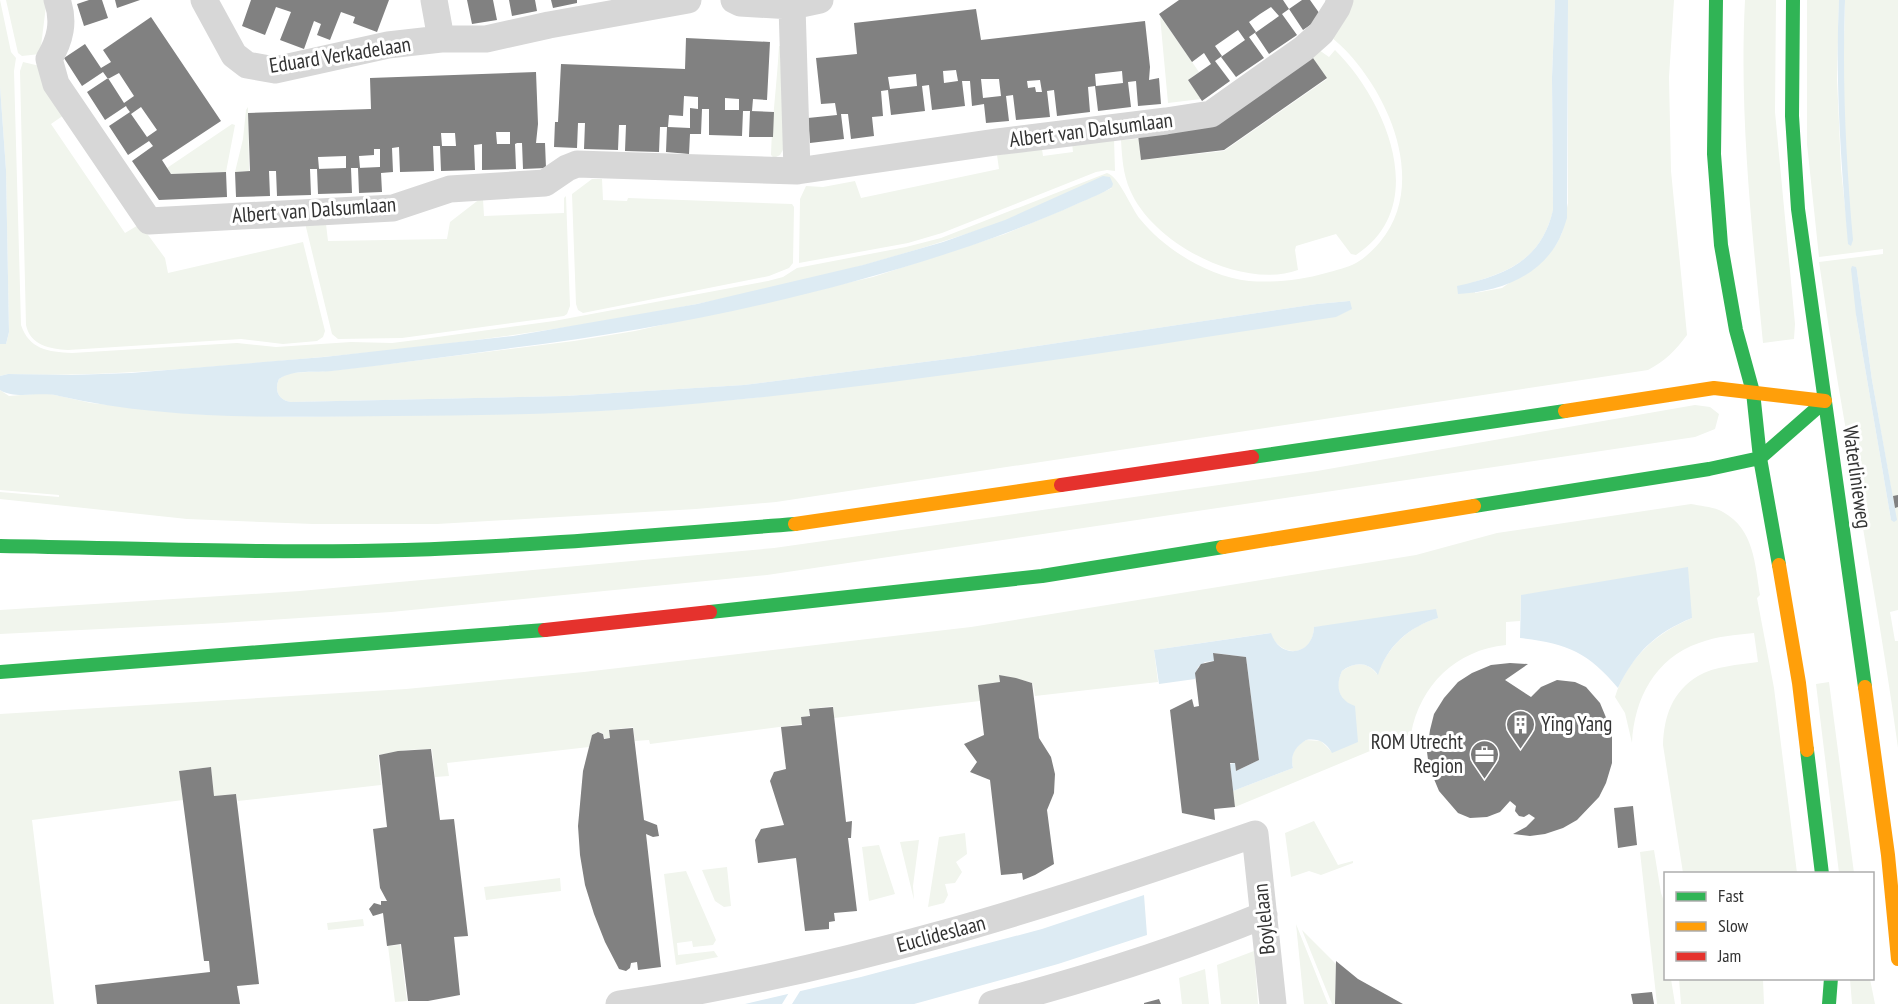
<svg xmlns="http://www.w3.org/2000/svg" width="1898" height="1004" font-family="'PT Sans Narrow',sans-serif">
	<rect width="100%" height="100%" fill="#fff"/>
	<path fill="#f1f5ed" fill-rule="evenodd" d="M0 0 11 52 16 58 14 71 21 325C29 349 48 352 72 353L237 343 276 347 351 342 392 343 416 340 554 321 768 281 783 277 797 268 906 247 941 238 1107 173C1119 176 1131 208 1140 219 1165 250 1210 277 1249 281 1275 283 1302 280 1326 273 1336 270 1347 268 1356 263 1365 258 1373 250 1380 242 1410 206 1406 158 1389 117 1377 88 1356 57 1331 37L1352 0H1555L1552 77 1553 211C1541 256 1516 269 1474 282L1475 293 1502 288 1547 256 1556 245 1562 233 1568 203V0H1674L1669 77 1671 171 1687 335C1675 351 1665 361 1648 370L776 502 696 509 437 524H313L187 519 0 499V492L59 497V495L0 490V390L9 396 46 393 91 403 194 414 291 417 547 413 630 409 753 398 1350 301 1317 304 971 356 744 385 565 396 291 402C278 400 274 390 279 379L288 373 328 371 397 363 574 341 635 331 873 277 1005 234 1065 209 1112 188C1029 213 947 242 864 265 669 318 468 345 267 362 181 369 95 377 8 374L0 376V344H6L9 332 6 170 0 86Z
		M6 0H45L46 6 40 54 22 56 18 53Z
		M1745 0H1776L1775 112 1795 324 1794 339 1763 343C1752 229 1739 115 1745 0Z
		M1807 0H1839L1837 78 1841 169 1849 245 1843 84 1845 0H1898V610L1890 612 1895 641H1898V748C1876 585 1842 424 1819 262L1883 254V249L1819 257 1807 144ZM1857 271 1872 380 1891 488V520L1856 315Z
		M1160 16 1199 72 1188 80 1201 99 1168 103Z
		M779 46H780L784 148 780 155 774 158 771 155C772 120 777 83 779 46Z
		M1319 50 1329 57 1335 50C1385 99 1432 206 1356 255L1351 254 1336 234 1296 246 1295 250 1298 270C1242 290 1153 244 1130 190 1123 174 1122 157 1121 140L1139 139 1141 160 1224 151 1327 79 1313 58Z
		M23 62 40 66 64 115 51 124 125 233 140 224 165 258 168 273 303 242 325 331 323 337 317 341 283 344 241 339 68 350C50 349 30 345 26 325L20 71Z
		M248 107 249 171 235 172 243 139 246 110Z
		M232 124 235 125 226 172 171 174 167 168Z
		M1114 138 1115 171 1107 170 1096 172 942 233 908 243 799 263 800 199 806 186 823 187 855 181 861 198 999 169 997 155 1042 149 1043 156 1073 152 1072 143Z
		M592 179H602L603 200 627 201 628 198 792 204 794 207 793 263 789 268 769 276 583 313 578 310 576 304 572 194Z
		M566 196 570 306 567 314 564 316 402 338 338 339 332 334 305 223 326 224 328 241 447 239 450 222 481 198 483 199 484 216 564 213V198Z
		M1695 405 1710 407 1719 414 1715 429 1695 437 767 575 391 612 222 623 0 634V610L300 591 774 548 1317 471Z
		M1691 504C1701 506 1715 507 1723 512 1754 529 1755 564 1760 595L1757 598 1774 688 1797 873H1683L1663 745C1664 716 1672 692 1698 676 1714 666 1739 665 1758 662L1754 633C1735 635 1717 636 1699 643 1655 658 1634 699 1632 743L1625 713 1615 697C1627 659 1656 633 1692 618L1521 595 1520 621 1506 622V645C1456 650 1420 685 1411 734L1235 807 1233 791 1293 768C1290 755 1294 747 1306 740L1321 741 1332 752 1349 704C1337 695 1335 685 1342 671 1354 662 1367 661 1377 674 1389 646 1408 627 1438 618L1314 627C1313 657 1281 659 1270 633L1154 650 1158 682 1035 696 1033 684 1030 682 999 675 1000 682 980 701 834 718 833 706 809 709V716L801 717 802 724 650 744 649 740 635 741 633 727 609 730 610 738H604L603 733 597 732 592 736 589 747 447 763 449 776 435 777 432 749 406 750 378 755 381 785 238 801 236 794 214 796 211 767 179 771 183 800 32 820 54 1004H0V714L406 689 584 672 971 627 1416 555 1497 533Z
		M1829 682 1854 873H1839L1816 684Z
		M1314 821 1338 865 1353 861V863L1321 875 1309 871 1291 877 1285 833Z
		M965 833 967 854 956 862 962 872 955 883 945 884 948 895 944 903 928 907 939 837Z
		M919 840 913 886 914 900 900 842Z
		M879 845 895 894 869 901 862 847Z
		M1654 850 1661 893 1665 904 1666 978 1671 979 1675 1004H1657L1640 852Z
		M727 867 731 906 724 907 715 901 702 870Z
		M686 871 716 940 713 945 693 947 692 941 677 943 678 955 714 951 718 957 676 965 664 874Z
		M560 878 561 891 486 900 484 887Z
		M363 919 364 926 328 930 327 923Z
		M1296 924 1328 1004H1304Z
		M1302 930 1336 964 1335 1004H1332Z
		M400 945 407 1001 395 1002 388 946Z
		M1254 951 1258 1004H1221L1217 965Z
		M1205 969 1209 1004H1182L1179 978Z
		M1679 979H1763L1764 1004H1681Z
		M1850 979H1870L1875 1004H1852Z"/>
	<path fill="#ddebf3" d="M1555 0H1568L1567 218C1564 227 1561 237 1556 245 1535 279 1496 292 1458 294L1457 286C1504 275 1541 262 1553 210L1552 77Z
		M1839 0H1845C1842 81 1846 160 1853 240L1851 246 1848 244C1841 163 1835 81 1839 0Z
		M0 86 6 170 9 332 6 344H0Z
		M1103 176 1110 177 1113 184 1112 187C1102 194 1090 198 1079 203 1044 219 1007 233 970 246 822 296 667 329 511 348 452 356 392 364 332 371 315 373 294 369 279 379 274 390 278 400 291 402L565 396 744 385 971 356 1317 304 1350 301 1352 309 1336 317C1102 353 868 391 632 409 553 415 474 415 395 416 284 417 168 421 59 396 39 391 16 400 0 390V376L8 374 72 375 131 373 324 357 513 336 697 304 863 265 943 242 1005 220Z
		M1852 266 1856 267 1857 271 1872 380 1897 520 1894 522 1891 520 1856 315 1851 269Z
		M1688 567 1692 618C1655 633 1635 653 1618 688 1588 652 1566 643 1520 638L1521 595Z
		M1436 609 1438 618C1409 627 1387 646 1378 675 1368 661 1354 662 1342 671 1335 686 1338 700 1355 706L1358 742 1332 753C1326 742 1318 738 1306 740 1295 747 1290 755 1293 768L1233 791 1230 764 1235 763 1236 771 1259 760 1246 657 1214 653V661L1205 662 1198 667 1195 679 1159 684 1154 650 1271 633C1280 660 1313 656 1314 627Z
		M1144 895 1147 935 1058 964 925 1001 914 1004H745L861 977 1042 929Z"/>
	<path fill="#fff" d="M802 988 792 1004H782L790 991Z"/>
	<path fill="#818181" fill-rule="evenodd" d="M89 0H102L108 18 84 26 77 4Z
		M115 0H140L117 8Z
		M251 0H389L377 32 353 23 355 17 341 12 330 40 317 35 321 24 314 21 304 49 280 40 291 12 276 7 265 35 242 26Z
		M467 0H493L497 20 472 24Z
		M509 0H535L537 11 512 16Z
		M551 0H577V3L553 8Z
		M1179 0H1283L1289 9 1282 14 1297 35 1269 54 1255 33 1279 16 1271 7 1260 14 1249 22 1256 32 1249 37 1264 58 1236 77 1221 57 1245 40 1238 30 1215 46 1222 56 1215 61 1230 81 1202 101 1188 80 1211 64 1204 53 1192 62 1159 14Z
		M1302 0H1310L1322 17 1303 30 1289 9Z
		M976 9 981 40 1145 21 1150 67 1149 80 1159 78 1161 104 1138 106 1136 81 1128 82 1131 107 1098 111 1095 86 1088 87 1090 112 1057 116 1054 90 1047 91 1050 117 1016 120 1013 95 1006 96 1009 121 986 123 984 104 972 106 970 81H962L965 106 932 110 929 85 922 86 925 111 891 115 888 90 881 91 883 116 872 117 874 136 851 139 848 114H841L844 139 810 143 808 118 837 115 835 103 821 104 816 58 857 54 854 23ZM956 70 958 81 944 83 943 71ZM1122 71 1123 83 1096 86 1095 74ZM916 74 917 86 890 89 888 77ZM981 79H999L1001 96 983 98ZM1040 80 1042 92H1036L1035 87 1028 88 1027 81Z
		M151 17 221 121 162 160 171 174 226 172 227 197 159 200 132 161 153 146 149 141 128 155 109 126 130 112 127 108 126 106 105 120 87 92 108 78 124 103 134 96 119 73 108 79 103 72 82 86 64 58 85 44 101 68 111 62 103 50ZM141 107 157 130 147 137 131 114Z
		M686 38 770 42 767 100 753 99 752 111H743L742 136 709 135V109H702L701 134H690L689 154 666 152 667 127H660L659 152 625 151 626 125H619L618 150 584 149 585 123H578L577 148 554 147 555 122H558L561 64 685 69ZM684 96 698 97V109L690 108V128L668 127 669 115 683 116ZM725 98 739 99V110H725Z
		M1313 58 1327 78 1224 150 1141 160 1138 135Z
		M536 72 538 124 536 143H545L546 168 523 169 522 143H517L515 144 516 169 482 170V144L474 145 475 170 441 171 440 146H456L455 133H441L442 146H433L434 171 400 172 399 147 392 148 393 172 381 173 382 192 359 193 358 168 380 167V149H374V155L359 156 360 168H351L352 193 318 194 317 169 346 168V156L318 157 319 169H310L311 195 277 196 276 171H269L270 196 236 197 235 172 250 171 248 113 371 109 370 78ZM496 132H510V144H497Z
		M750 111 774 112 773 137H749Z
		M1898 495V507L1895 508 1893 496Z
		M1213 653 1246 657 1259 760 1236 771 1235 763H1230L1235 807 1214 809 1215 820 1182 813 1170 710 1192 699 1194 707 1199 706 1195 673 1201 664 1214 661Z
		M1510 663 1528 664 1505 680 1531 697 1541 687 1557 680 1575 682 1586 687 1600 703 1612 732V763L1606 783 1599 797 1577 820 1563 828 1545 834 1530 836 1513 834 1526 827 1535 818 1529 814 1524 817 1519 816 1515 811 1516 806 1510 801 1500 812 1487 817 1470 818 1458 813 1439 791 1429 767 1427 752 1430 730 1434 714 1444 698 1458 682 1472 673 1491 665Z
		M999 675 1016 678 1032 683 1039 738 1051 757 1055 774 1054 793 1047 810 1054 864 1035 875 1023 880 1022 873 1001 875 990 780 970 772 977 762 964 744 984 735 978 685 1000 682Z
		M833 707 846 822 852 821 851 838H848L857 911 834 913 835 921 829 922V929L805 931 796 858 758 863 755 840 761 829 784 825 770 781 774 772 786 769 781 727 802 725 801 717 810 716 809 709Z
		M633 728 644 820 657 825 659 836 653 837 646 834 661 967 638 970 637 962 631 963 630 968 626 971 619 969 605 942 594 914 585 885 580 855 578 826 583 771 592 735 598 732 603 734 604 739 610 738 609 730Z
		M431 749 440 820 454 819 468 936 454 937 460 995 428 1001H408L401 944 387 946 383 913 373 916 369 909 374 903 381 905V901H387L380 888 373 829 387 827 379 755 398 751Z
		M211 767 214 796 236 794 259 984 237 986 240 1004H97L95 985 210 972 209 961H204L179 771Z
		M1633 806 1637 845 1618 848 1614 808Z
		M1336 961 1358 979 1403 1004H1335Z
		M1652 992 1654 1004H1633L1631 994Z
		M1159 999 1161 1004H1144V1003Z"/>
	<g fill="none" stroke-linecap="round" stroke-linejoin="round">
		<path stroke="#d7d7d7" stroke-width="27" d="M57 0C65 22 60 40 49 59L56 84 149 221 393 208 450 189 545 183 567 168 577 164 797 171 996 142 1166 121 1211 114 1303 49 1321 33 1337 8 1340 0
			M204 0 234 55 247 65 275 70 388 45 441 39H486L549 25 688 0
			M434 0 441 39
			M734 0 740 3 792 6 820 0
			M792 6 797 171
			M619 1004C836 973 1048 906 1255 834L1273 1004
			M992 1004C1084 980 1176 951 1264 915"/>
		<path stroke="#30b455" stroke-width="14" d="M1716 0 1714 154 1721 245 1736 330 1753 392 1760 458 1779 565
			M1793 0 1792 116 1798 209 1865 687
			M1252 457 1565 411
			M1474 506 1709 469 1760 458 1825 401
			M0 546C135 548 270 554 405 550 535 546 665 534 795 524
			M710 612 1042 576 1223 547
			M0 672 545 630
			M1807 750 1822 874
			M1829 1004 1831 978"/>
		<path stroke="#ff9f0a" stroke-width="14" d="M1565 411 1714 388 1825 401
			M795 524 1061 485
			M1223 547 1474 506
			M1779 565 1799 683 1807 750
			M1865 687 1888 855 1898 959"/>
		<path stroke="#e5322d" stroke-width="14" d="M1061 485 1252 457
			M545 630 710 612"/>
	</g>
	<defs>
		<symbol id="building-pin" viewBox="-11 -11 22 30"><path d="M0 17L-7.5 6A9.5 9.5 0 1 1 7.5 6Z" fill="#7a7a7a" stroke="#fff"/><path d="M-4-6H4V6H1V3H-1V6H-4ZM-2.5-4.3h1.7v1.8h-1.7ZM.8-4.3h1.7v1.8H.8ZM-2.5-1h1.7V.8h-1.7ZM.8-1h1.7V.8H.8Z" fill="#fff"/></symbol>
		<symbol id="office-pin" viewBox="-11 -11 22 30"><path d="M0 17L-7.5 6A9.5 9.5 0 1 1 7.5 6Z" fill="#7a7a7a" stroke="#fff"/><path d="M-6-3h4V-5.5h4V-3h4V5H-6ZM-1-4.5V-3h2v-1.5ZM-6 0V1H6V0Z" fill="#fff"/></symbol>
	</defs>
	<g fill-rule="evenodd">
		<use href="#building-pin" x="1504" y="708" width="33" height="45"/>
		<use href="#office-pin" x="1468" y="738" width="33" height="45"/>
	</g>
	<g text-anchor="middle" stroke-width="6" stroke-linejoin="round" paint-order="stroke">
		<g font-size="21" fill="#333" stroke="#fff">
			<text transform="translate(340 55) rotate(-9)" y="7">Eduard Verkadelaan</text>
			<text transform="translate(1091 130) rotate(-7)" y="7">Albert van Dalsumlaan</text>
			<text transform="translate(314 210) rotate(-4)" y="7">Albert van Dalsumlaan</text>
			<text transform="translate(1857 477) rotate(82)" y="7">Waterlinieweg</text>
			<text transform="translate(1264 919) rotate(-96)" y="7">Boylelaan</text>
			<text transform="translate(941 934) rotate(-15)" y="7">Euclideslaan</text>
		</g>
		<g font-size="21" fill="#333" stroke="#fff" text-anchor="start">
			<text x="1541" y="731">Ying Yang</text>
			<text x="1463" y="749" text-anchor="end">ROM Utrecht<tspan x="1463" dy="24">Region</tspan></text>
		</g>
	</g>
	<rect x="1664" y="872" width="210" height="108" fill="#ffffff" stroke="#adadad" stroke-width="1.5"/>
	<rect x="1676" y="892" width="30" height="9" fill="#30b455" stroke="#adadad" stroke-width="1.5"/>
	<text x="1718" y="902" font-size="18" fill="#333333">Fast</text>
	<rect x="1676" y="922" width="30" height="9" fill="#ff9f0a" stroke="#adadad" stroke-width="1.5"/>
	<text x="1718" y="932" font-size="18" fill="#333333">Slow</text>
	<rect x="1676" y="952" width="30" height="9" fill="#e5322d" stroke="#adadad" stroke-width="1.5"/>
	<text x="1718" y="962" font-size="18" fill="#333333">Jam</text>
</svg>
